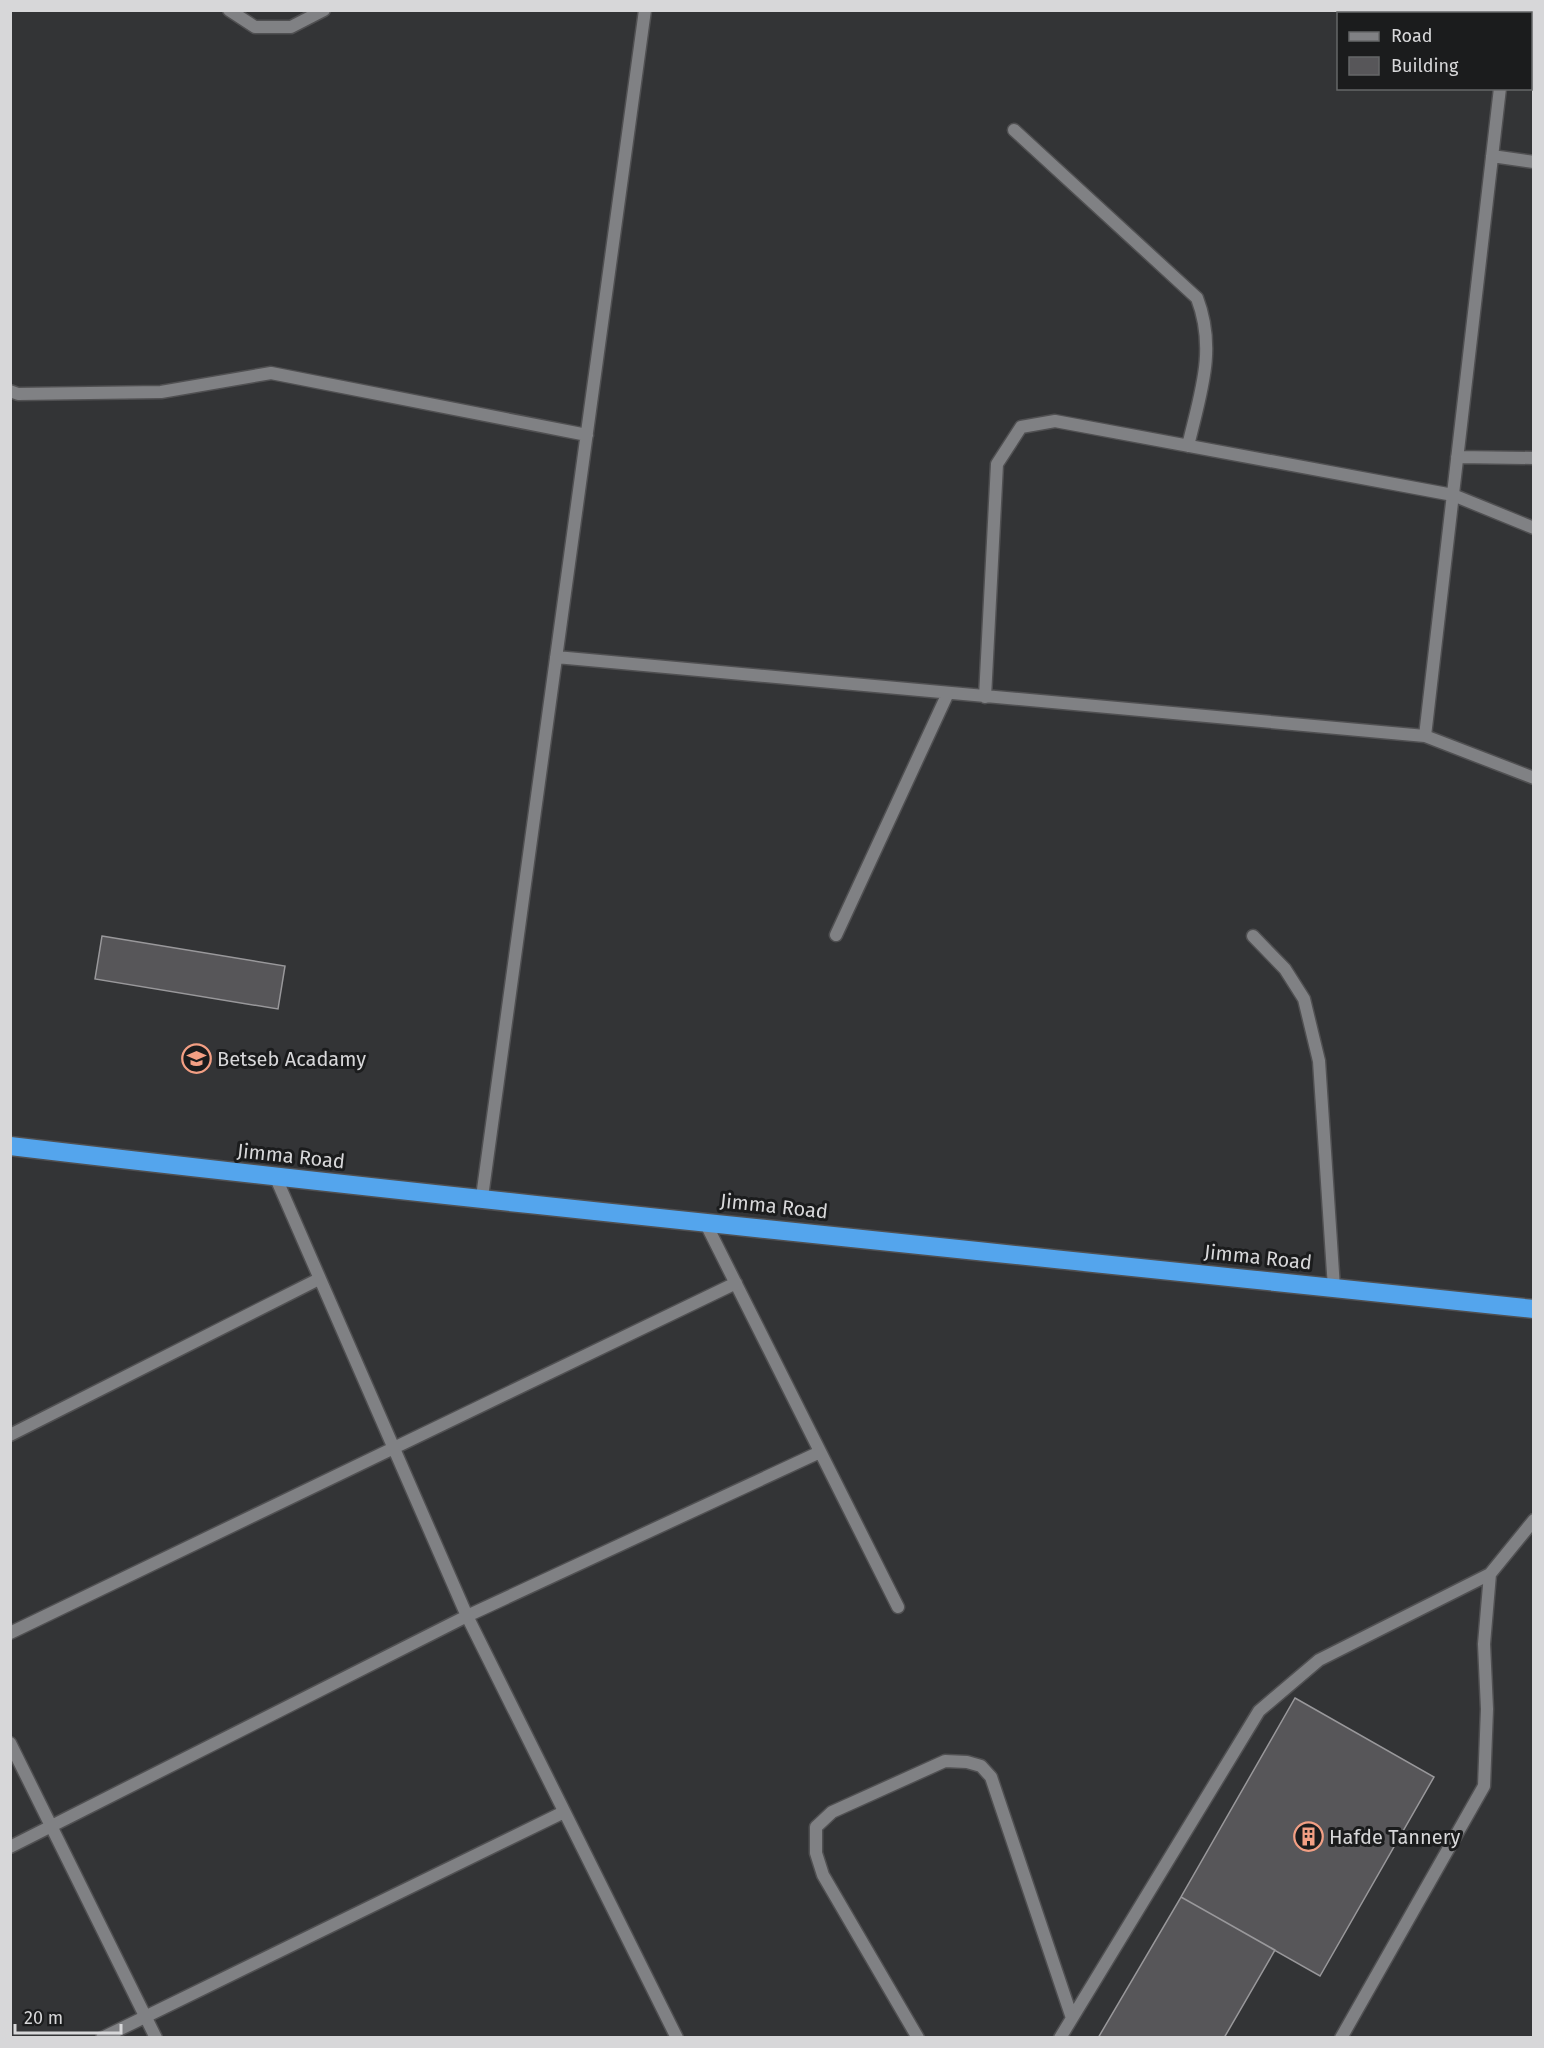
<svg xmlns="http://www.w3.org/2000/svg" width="1544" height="2048" font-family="'Fira Sans',sans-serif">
	<rect width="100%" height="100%" fill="#333436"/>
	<path fill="#575659" stroke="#99989b" stroke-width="1.5" d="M102 936 285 966 278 1009 95 979Z
		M1295 1698 1434 1777 1320 1976 1181 1897Z
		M1181 1897 1275 1950 1224 2038H1098Z"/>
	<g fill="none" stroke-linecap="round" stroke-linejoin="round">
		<defs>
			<path id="lane" d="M918 2038 823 1875 816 1853V1827L832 1812 945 1761 967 1762 981 1766 991 1777 1072 2018
				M1060 2038 1259 1711 1319 1660 1490 1574 1534 1520
				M1341 2038 1484 1786 1487 1709 1484 1644 1490 1574"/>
			<path id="street" d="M229 10 255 27H291L324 10
				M1508 14 1509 10
				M1014 130 1197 298C1217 350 1200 394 1188 446
				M1492 156 1534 162
				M10 391 18 394 161 392 271 373 587 435
				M1457 457 1534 458
				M556 657 1425 736 1534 778
				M985 697 997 464 1021 427 1055 421 1453 495 1534 528
				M1425 736 1500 88
				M836 935 948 693
				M1253 936 1285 969 1304 999 1319 1061 1334 1288
				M276 1178 467 1616 677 2038
				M482 1197 645 10
				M705 1222 898 1607
				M10 1435 319 1279
				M10 1633 736 1283
				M10 1743 156 2038
				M10 1847 467 1616 820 1452
				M102 2038 564 1812"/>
			<path id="highway" d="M10 1146C518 1206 1026 1255 1534 1309"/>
		</defs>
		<use href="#lane" stroke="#505052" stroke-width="15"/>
		<use href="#street" stroke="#505052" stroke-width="15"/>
		<use href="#highway" stroke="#505052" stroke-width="21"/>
		<use href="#lane" stroke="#808184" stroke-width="12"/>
		<use href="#street" stroke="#808184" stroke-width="12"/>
		<use href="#highway" stroke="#54a5ed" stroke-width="18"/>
	</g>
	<defs>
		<symbol id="school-ring" viewBox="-11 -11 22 22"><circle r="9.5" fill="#1b1c1d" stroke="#f39f84" stroke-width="1.5"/><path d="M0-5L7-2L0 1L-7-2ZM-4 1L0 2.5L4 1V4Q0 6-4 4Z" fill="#f39f84"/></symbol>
		<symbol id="building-ring" viewBox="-11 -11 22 22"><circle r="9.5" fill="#1b1c1d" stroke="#f39f84" stroke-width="1.5"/><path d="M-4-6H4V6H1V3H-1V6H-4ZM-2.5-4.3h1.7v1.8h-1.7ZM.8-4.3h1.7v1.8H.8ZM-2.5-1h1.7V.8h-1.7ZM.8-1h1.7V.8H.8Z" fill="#f39f84"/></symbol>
	</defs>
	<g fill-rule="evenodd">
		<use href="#school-ring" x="180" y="1042" width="33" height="33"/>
		<use href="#building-ring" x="1292" y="1820" width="33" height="33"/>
	</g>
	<g text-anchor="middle" stroke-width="6" stroke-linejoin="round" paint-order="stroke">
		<g font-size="20" fill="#d7d7d9" stroke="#1b1c1d" text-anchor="start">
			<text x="217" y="1066">Betseb Acadamy</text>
			<text x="1329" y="1844">Hafde Tannery</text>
		</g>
		<g font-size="20" fill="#d7d7d9" stroke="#1b1c1d">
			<text transform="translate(291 1156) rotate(6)" y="7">Jimma Road</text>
			<text transform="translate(774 1206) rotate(6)" y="7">Jimma Road</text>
			<text transform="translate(1258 1257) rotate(6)" y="7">Jimma Road</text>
		</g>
	</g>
	<rect width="1544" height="2048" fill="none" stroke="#d7d7d9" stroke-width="24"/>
	<rect x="1337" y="12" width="195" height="78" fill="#1b1c1d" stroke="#666768" stroke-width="1.5"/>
	<rect x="1349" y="32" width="30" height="9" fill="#808184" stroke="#666768" stroke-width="1.5"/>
	<text x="1391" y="42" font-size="18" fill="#d7d7d9">Road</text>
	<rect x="1349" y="57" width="30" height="18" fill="#575659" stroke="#666768" stroke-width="1.5"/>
	<text x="1391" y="72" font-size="18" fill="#d7d7d9">Building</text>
	<path d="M15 2024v9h106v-9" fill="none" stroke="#d7d7d9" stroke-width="3"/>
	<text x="24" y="2024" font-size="18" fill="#d7d7d9" stroke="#1b1c1d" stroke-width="4.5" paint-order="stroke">20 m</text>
</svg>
